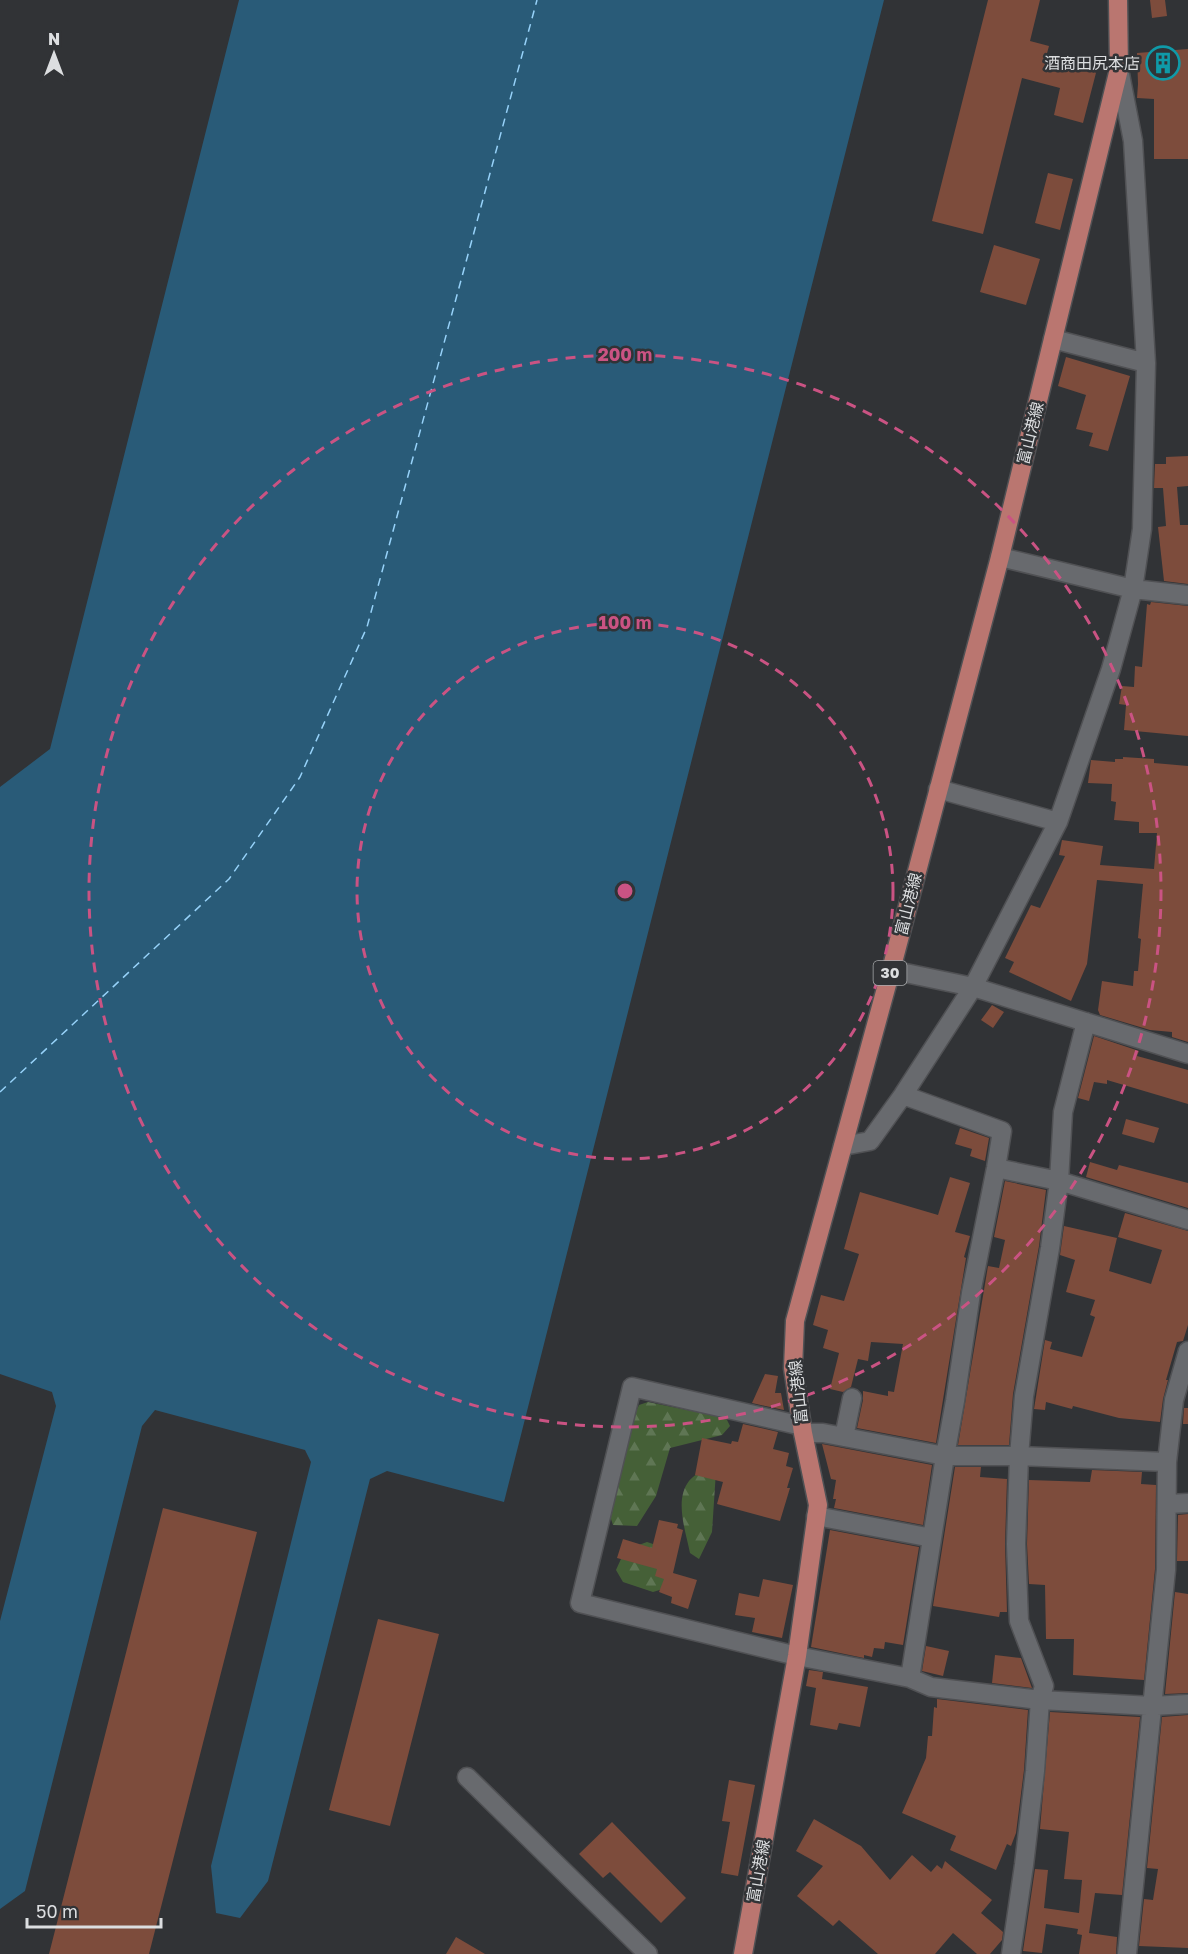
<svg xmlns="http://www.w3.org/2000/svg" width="1188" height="1954" font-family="'Golos Text','Noto Sans JP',sans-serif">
	<defs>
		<pattern id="forest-firs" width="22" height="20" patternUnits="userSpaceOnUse" patternTransform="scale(1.5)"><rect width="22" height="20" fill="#456037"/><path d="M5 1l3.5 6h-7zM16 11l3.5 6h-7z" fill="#5f7654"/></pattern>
	</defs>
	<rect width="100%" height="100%" fill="#313336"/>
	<path fill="url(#forest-firs)" d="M648 1402 726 1418 730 1426 722 1435 670 1448 656 1496 637 1526 613 1525 607 1507 622 1443 639 1405Z
		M705 1468 716 1471 712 1532 699 1559 690 1553C686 1532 674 1500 689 1481 693 1476 700 1472 705 1468Z
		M647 1542 659 1546 666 1588 653 1592 623 1582 616 1570 625 1550Z"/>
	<path fill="#295b78" d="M239 0H884L504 1502 387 1471 370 1479 268 1881 240 1918 216 1913 211 1866 311 1462 305 1450 155 1410 142 1426 25 1891 0 1909V1621L56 1406 52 1392 0 1374V787L50 749Z"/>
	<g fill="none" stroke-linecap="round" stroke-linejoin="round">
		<path stroke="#97d2f9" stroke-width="1.5" stroke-dasharray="8 6" stroke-linecap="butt" d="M0 1092 229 879 300 777 367 627 537 0"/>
	</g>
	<path fill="#7d4c3c" d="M988 0H1040L1030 41 1049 46 1046 57 1097 69 1083 123 1054 115 1060 88 1022 78 983 234 932 221Z
		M1150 0H1165L1167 16 1152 18Z
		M1188 49V159H1154V99L1137 98 1138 84 1137 53Z
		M1048 173 1073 179 1060 230 1035 223Z
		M994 245 1040 259 1026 305 980 292Z
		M1066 357 1130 376 1108 451 1089 446 1093 433 1076 429 1086 395 1058 386Z
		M1188 456V486L1177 487 1180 525H1188V584L1164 581 1158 527 1166 526 1163 488H1154L1155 464H1166V457Z
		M1151 602 1188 606V736L1124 730 1126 705 1119 704 1122 686 1134 687 1135 666 1142 667 1147 604 1150 605Z
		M1123 757 1154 759V763L1188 766V1042L1172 1037V1032L1150 1030 1100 1015 1098 1010 1102 981 1133 986 1134 971H1138L1141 939 1138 938 1143 884 1097 880 1087 964 1071 1001 1009 972 1014 962 1005 958 1031 905 1040 908 1065 856 1059 855 1062 840 1103 846 1100 865 1154 869 1157 833H1139V822L1114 820 1116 802 1111 801 1112 784 1088 783 1091 760 1115 762V759H1123Z
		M992 1005 1004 1012 993 1028 981 1020Z
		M1094 1036 1139 1051 1137 1056 1188 1070V1104L1107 1080V1084L1094 1082 1089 1101 1078 1098Z
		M1126 1119 1159 1128 1154 1143 1122 1134Z
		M960 1128 989 1138 985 1161 970 1156 972 1149 955 1144Z
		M1090 1162 1117 1170 1119 1165 1188 1183V1208L1086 1177Z
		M950 1177 970 1183 955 1232 970 1236 964 1257 966 1258 936 1443 857 1428 863 1400V1391L888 1396V1391L894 1392 903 1344 871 1342 868 1361 858 1359 851 1387 843 1392 830 1389 839 1353 823 1348 828 1330 813 1325 821 1295 844 1301 859 1254 844 1249 860 1192 938 1215Z
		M1005 1181 1046 1190 1039 1246 1013 1394 1009 1445H958L988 1266 999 1268 1005 1240 994 1237Z
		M1125 1213 1188 1231V1325L1183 1341 1177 1342 1166 1380H1168L1163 1399 1160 1422 1119 1418 1073 1406 1072 1409 1046 1402 1045 1410 1034 1409 1045 1340 1052 1342 1050 1349 1082 1357 1095 1317 1090 1315 1095 1300 1066 1292 1075 1260 1060 1255 1064 1226 1117 1238 1109 1271 1151 1284 1162 1250 1118 1237Z
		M765 1374 778 1376 775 1393H781L784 1410 752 1403Z
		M1184 1408H1188V1424H1183Z
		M743 1424 778 1432 773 1449 789 1453 786 1466 793 1468 787 1488H790L780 1521 717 1504 723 1482 695 1475 702 1438 731 1444 732 1441 738 1442Z
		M822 1444 932 1465 923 1525 834 1508 836 1499H833L836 1480 831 1479Z
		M955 1467H981L980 1477 1007 1479 1005 1544 1007 1612H1000L999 1617 933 1606Z
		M1092 1470 1142 1472 1141 1484 1156 1485 1155 1569 1144 1680 1073 1675 1074 1639H1046L1045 1585 1029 1584 1027 1544 1029 1480 1090 1482Z
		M163 1508 257 1532 149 1954H49Z
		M1188 1514V1561H1177L1178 1515Z
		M659 1520 678 1524 677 1528 683 1530 673 1573 697 1580 688 1609 671 1603 672 1597 659 1592 664 1579 655 1576 657 1569 617 1558 623 1539 652 1548Z
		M830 1530 919 1547 903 1645 885 1642 884 1649 874 1648 872 1657 864 1655V1658L811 1647Z
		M763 1579 793 1585 782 1638 752 1632 755 1618 735 1615 739 1593 759 1597Z
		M1175 1592 1188 1594V1693L1165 1694Z
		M378 1619 439 1634 390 1826 329 1810Z
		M926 1646 949 1651 943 1676 922 1671Z
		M995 1655 1021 1658 1032 1688 992 1683Z
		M809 1670 823 1672 822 1679 868 1687 860 1727 839 1723 837 1730 810 1725 816 1688 806 1686Z
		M937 1699 1028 1710 1024 1770 1016 1833 1011 1846 1007 1844 996 1870 950 1850 956 1836 902 1813 926 1758 928 1736H932L934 1707 937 1708Z
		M1050 1712 1140 1717 1122 1895 1095 1893 1089 1933 1117 1937 1116 1954H1079L1082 1935 1077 1934 1078 1929 1046 1924 1042 1953 1023 1951 1035 1869 1048 1870 1044 1908 1079 1913 1082 1880 1064 1879 1069 1832 1040 1829Z
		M1188 1715V1948L1139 1946 1144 1899 1153 1900 1158 1869 1147 1868 1162 1717Z
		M729 1780 755 1785 738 1876 721 1873 730 1822 722 1821Z
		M814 1819 861 1846 890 1880 912 1855 931 1872 937 1865 942 1869 945 1861 992 1900 981 1913 1003 1932 1002 1940 990 1954H977L953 1933 935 1954H878L839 1920 833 1926 797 1896 823 1866 796 1851Z
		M612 1822 686 1898 661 1923 610 1872 603 1878 579 1854Z
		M456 1937 485 1954H446Z"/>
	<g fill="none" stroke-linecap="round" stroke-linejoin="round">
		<defs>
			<path id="minor" d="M1053 339 1146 363
				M1000 557 1133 589 1188 595
				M938 789 1058 822
				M891 970 973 987 1188 1054
				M903 1095 1002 1131 996 1168 971 1293 955 1401 945 1456 910 1678
				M843 1146 870 1141 903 1095 973 987 1058 822 1111 669 1133 589 1142 529 1146 363 1133 141 1119 69
				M996 1168 1059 1181 1188 1220
				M802 1426 632 1387 580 1603 797 1656 910 1678 931 1687 1040 1700 1152 1706 1188 1704
				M803 1433H823L945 1456H1019L1167 1462
				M844 1437 852 1398
				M1168 1504 1188 1503
				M816 1516 932 1538
				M467 1777 648 1954
				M1011 1954 1024 1865 1035 1771 1040 1700 1044 1686 1019 1621 1016 1544 1019 1456 1024 1396 1050 1248 1059 1181 1063 1112 1086 1022
				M1127 1954 1166 1570 1167 1462 1174 1400 1188 1351"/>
			<path id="major" d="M743 1954 797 1656 818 1505 803 1433 793 1368 795 1321 891 970 1000 557 1053 339 1119 69 1118 0"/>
		</defs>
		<use href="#minor" stroke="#505154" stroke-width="21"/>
		<use href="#major" stroke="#505154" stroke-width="21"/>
		<use href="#minor" stroke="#686a6e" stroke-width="18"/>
		<use href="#major" stroke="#ba7670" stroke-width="18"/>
	</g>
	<g fill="none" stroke="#ca5383" stroke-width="3" stroke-dasharray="10 8">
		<circle cx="625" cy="891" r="268"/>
		<circle cx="625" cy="891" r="536"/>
	</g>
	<defs>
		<symbol id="building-ring" viewBox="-11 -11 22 22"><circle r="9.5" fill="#313336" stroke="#0f9aa8" stroke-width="1.5"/><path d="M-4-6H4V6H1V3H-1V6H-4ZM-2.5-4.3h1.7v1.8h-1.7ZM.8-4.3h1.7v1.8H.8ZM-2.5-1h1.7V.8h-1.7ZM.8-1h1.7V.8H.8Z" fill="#0f9aa8"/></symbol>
	</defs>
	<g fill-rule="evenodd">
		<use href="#building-ring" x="1144" y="44" width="38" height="38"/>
	</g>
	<g text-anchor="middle" stroke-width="5" stroke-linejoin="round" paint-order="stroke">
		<rect fill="#313336" stroke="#a9abad" stroke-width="1.5" x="873.5" y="961" width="33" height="24" rx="4.5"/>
		<g font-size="15" font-weight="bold" fill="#dcdee0">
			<text x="890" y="978">30</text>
		</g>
		<g font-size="16" fill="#dcdee0" stroke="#313336" text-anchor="end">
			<text x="1140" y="69">酒商田尻本店</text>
		</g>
		<g font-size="16" fill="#dcdee0" stroke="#313336">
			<text transform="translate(1030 433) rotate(-76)" y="6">富山港線</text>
			<text transform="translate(908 904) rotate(-76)" y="6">富山港線</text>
			<text transform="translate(798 1392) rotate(-96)" y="6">富山港線</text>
			<text transform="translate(758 1871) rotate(-80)" y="6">富山港線</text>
		</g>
	</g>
	<circle cx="625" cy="891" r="9" fill="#ca5383" stroke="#313336" stroke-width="3"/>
	<g font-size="18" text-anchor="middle" font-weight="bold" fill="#ca5383" stroke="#313336" stroke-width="5" stroke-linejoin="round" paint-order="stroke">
		<text x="625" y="361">200 m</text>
		<text x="625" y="629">100 m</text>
	</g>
	<g transform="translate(54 54)" stroke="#313336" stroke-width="4.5" paint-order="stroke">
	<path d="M0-4.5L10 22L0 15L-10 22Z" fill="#dcdee0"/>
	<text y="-9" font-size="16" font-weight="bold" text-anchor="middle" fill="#dcdee0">N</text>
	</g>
	<path d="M27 1918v9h134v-9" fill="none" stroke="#dcdee0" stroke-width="3"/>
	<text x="36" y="1918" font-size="18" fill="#dcdee0" stroke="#313336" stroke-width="4.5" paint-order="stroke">50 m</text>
</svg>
